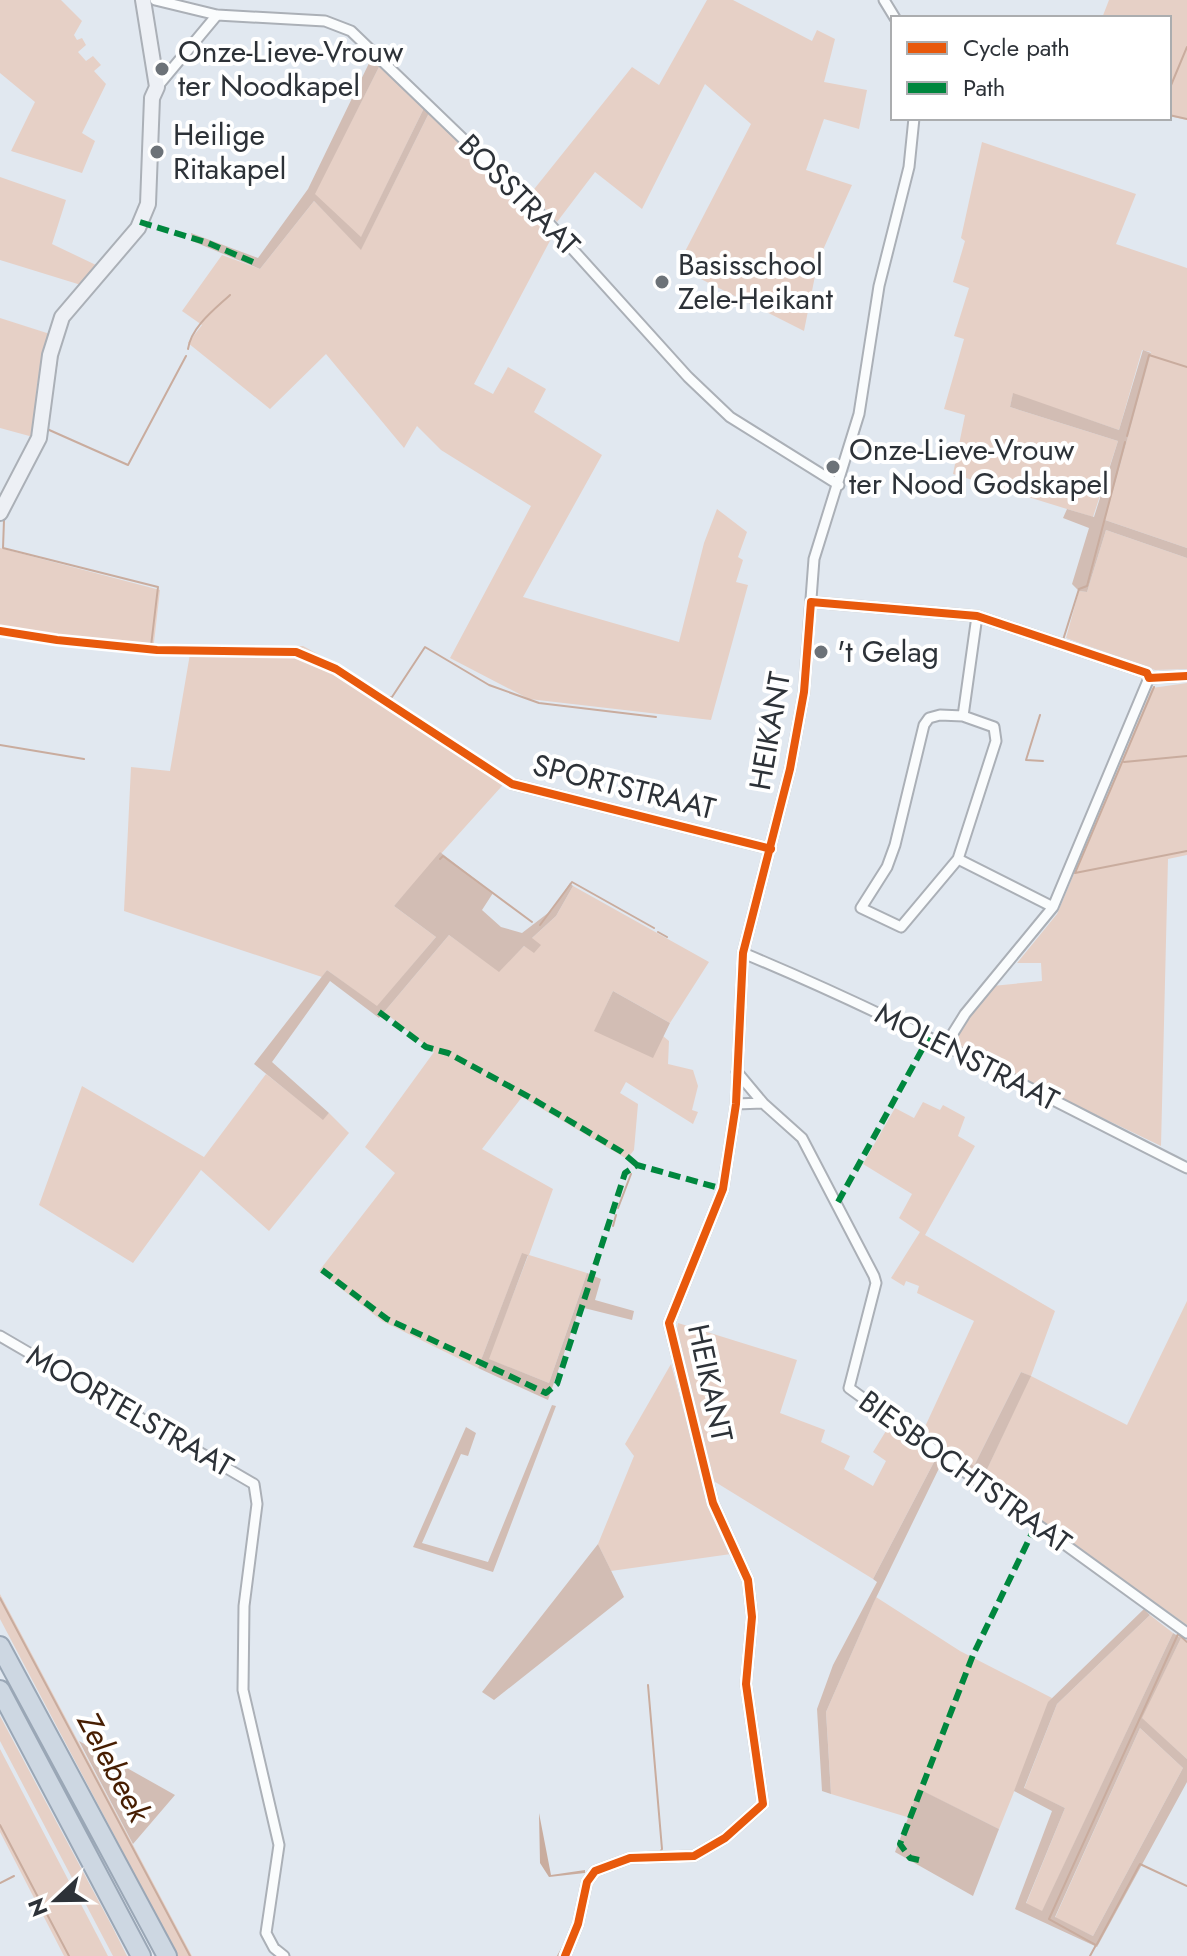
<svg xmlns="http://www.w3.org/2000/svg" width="1187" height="1956" font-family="Jost,sans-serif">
	<rect width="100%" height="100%" fill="#e1e8f0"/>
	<path fill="#e6d0c6" d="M0 0H61L82 21 74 35 77 40 82 38 86 45 78 52 86 61 93 56 101 65 94 71 106 84 82 133 95 141 82 173 11 151 35 102 0 73Z
		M707 0H733L812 41 817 30 835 39 824 82 867 90 859 129 824 119 806 170 852 185 818 261 804 331 677 267 751 124 705 84 642 209 595 172 557 222 531 193 632 67 659 85Z
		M1109 0H1187V120L1169 116V18H1102Z
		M380 65 424 108 361 238 314 194Z
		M429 113 552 237 474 384 493 394 508 367 546 389 534 412 602 455 523 597 679 642 704 543 717 509 747 532 738 557 743 560 736 582 748 585 711 720 529 699 450 658 531 506 441 450 417 426 404 448 326 354 270 409 188 343 202 325 182 311 222 255 260 269 314 201 361 249Z
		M982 142 1136 194 1116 244 1187 268V548L1105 520 1151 352 1142 350 1119 430 1013 394 1010 407 1118 441 1093 517 953 474 965 415 944 409 964 339 954 336 969 288 953 282 965 241 961 238Z
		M0 177 66 200 52 244 96 265 81 285 0 260Z
		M0 318 50 334 37 385 33 437 0 428Z
		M1106 530 1187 558V669L1155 670 1066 638 1079 591 1087 592Z
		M0 548 160 590 153 651 0 633Z
		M303 646 347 670 510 777 394 906 436 937 377 1007 327 970 322 977 124 911 131 767 170 771 191 648Z
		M1187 683V855L1168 859 1161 1146 957 1048 953 1040 992 986 1042 981 1041 963H1017L1057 914 1152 688Z
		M573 886 709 962 670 1023 613 991 595 1030 652 1057 663 1036 669 1041 668 1064 693 1070 698 1086 692 1110 698 1112 693 1124 626 1082 620 1093 638 1104 634 1150 627 1159 522 1097 482 1149 553 1189 529 1255 587 1273 549 1383 488 1359 528 1256 522 1254 478 1368 382 1321 319 1271 395 1173 365 1147 434 1052 384 1012 449 935 499 971 524 946 535 952 531 939 556 916Z
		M266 1074 323 1119 329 1113 349 1133 269 1231 201 1170 133 1263 39 1205 82 1086 204 1157Z
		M923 1102 940 1110 943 1105 965 1117 958 1136 975 1146 925 1235 1055 1311 1031 1376 1127 1425 1187 1301V1625L982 1480 1030 1376 1021 1372 974 1466 923 1431 974 1321 917 1293 919 1286 906 1281 904 1286 891 1278 920 1232 899 1218 912 1194 863 1164 895 1108 914 1118Z
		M678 1323 797 1360 780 1413 825 1430 821 1442 850 1456 844 1469 873 1486 886 1461 873 1452 889 1426 934 1462 873 1579 712 1480 676 1335Z
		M671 1364 710 1507 731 1554 611 1571 598 1544 634 1456 625 1444Z
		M0 1594 192 1956H178L0 1619Z
		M876 1597 960 1651 1052 1698 999 1829 920 1790 907 1817 831 1794 826 1712Z
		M1150 1615 1173 1633 1042 1912 1026 1904 1065 1808 1024 1789 1057 1704Z
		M1181 1638 1187 1643V1759L1141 1718Z
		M0 1716 113 1928 127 1956H113L0 1741Z
		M1140 1728 1183 1768 1093 1936 1055 1918Z
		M0 1749 108 1956H64L0 1832Z"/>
	<path fill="#d2bdb4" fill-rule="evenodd" d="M372 57 380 65 315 194 361 237 424 108 429 113 361 250 314 201 260 269 192 241 191 233 258 258 308 189Z
		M1143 350 1151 353 1105 520 1187 548V558L1106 530 1087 592 1079 591 1072 584 1089 528 1063 518 1067 509 1094 517 1118 441 1010 407 1013 393 1119 430Z
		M440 852 493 893 482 910 501 927 522 933 552 910 570 883 573 886 556 916 532 938 541 945 534 953 524 946 499 972 449 935 379 1018 330 981 272 1062 329 1113 323 1120 254 1064 327 970 377 1006 436 937 394 906Z
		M613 991 670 1023 653 1058 594 1031Z
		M522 1253 528 1255 489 1359 549 1383 587 1273 601 1279 595 1300 634 1311 632 1320 580 1307 548 1400 478 1368Z
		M1021 1372 1031 1376 982 1480 945 1456 874 1602 826 1712 831 1794 822 1791 817 1709 833 1665 877 1582 873 1579 934 1462 867 1409 873 1398 974 1466Z
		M552 1405 556 1406 493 1572 413 1547 466 1427 476 1433 468 1456 461 1454 422 1543 488 1562Z
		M598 1544 624 1597 494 1700 482 1692Z
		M1144 1609 1150 1615 1057 1704 1024 1788 1065 1808 1026 1903 1042 1911 1173 1633 1181 1638 1142 1718 1187 1759V1782L1097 1947 1015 1909 1052 1811 1014 1791 1048 1702ZM1140 1728 1183 1768 1093 1936 1055 1917Z
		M79 1741 175 1795 133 1844Z
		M919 1789 999 1829 973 1896 895 1852Z"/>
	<path fill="#c9ac9e" d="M539 1813 551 1875 585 1870V1873L549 1877 540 1863Z"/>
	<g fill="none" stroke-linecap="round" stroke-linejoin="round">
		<path stroke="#c9ac9e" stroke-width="2" d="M1169 90 1187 47
			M1169 115 1187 119
			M188 349C191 327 215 309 230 295
			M58 353 47 429 128 465 186 356
			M1127 436 1149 355 1187 367
			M4 520 3 548 158 587 151 646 301 648 325 661
			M1063 640 1079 589 1087 586 1125 442
			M334 665 387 698 392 697 425 647 489 685 539 703 656 717
			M1154 687 1075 873 1187 851
			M1040 715 1026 760 1043 761
			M0 745 84 759
			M1124 762 1187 756
			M440 859 443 856 532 922
			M540 925 572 882 654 928
			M658 932 667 937
			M618 1208 631 1174
			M613 1226 616 1215
			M0 1598 190 1956
			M648 1685 662 1849 659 1854
			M0 1825 69 1956
			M590 1869 625 1855
			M0 1883 14 1876
			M573 1925 583 1879
			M1097 1944 1140 1864 1187 1886
			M558 1956 568 1938
			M1090 1956 1096 1945 1049 1919 1178 1634 1187 1642"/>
		<defs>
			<path id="street" d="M155 0 217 15 325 21 351 31 538 211 688 377 730 417 839 485
				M884 0 895 18
				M157 87 217 15
				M811 602 977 616 1147 673 1149 678 1187 676
				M940 715 963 716 994 727 996 741 958 859 901 927 861 908 887 867 895 845 924 725 929 718Z
				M963 716 977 616
				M512 784 771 849
				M958 859 1053 907
				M743 953C895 1016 1040 1094 1187 1168
				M945 1046 965 1014 1053 907 1149 678
				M737 1072 763 1103
				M736 1104 763 1103 802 1138 874 1276 876 1283 849 1388 1187 1633
				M0 1336 254 1484 257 1504 244 1606 243 1690 279 1845 266 1933 274 1948 284 1956
				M565 1956 578 1924 587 1882 595 1871 630 1858 694 1856 725 1838 763 1804 746 1684 752 1617 748 1580 713 1503 669 1323 723 1189 736 1104 743 953 790 769 804 692 814 559 859 414 879 286 909 167 914 118"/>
			<path id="secondary" d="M0 513 39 438 50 355 62 317 138 228 148 204 152 98 157 87 143 0"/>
			<path id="highway" d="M0 1646 167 1956
				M0 1690 141 1956"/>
		</defs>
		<use href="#street" stroke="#abb0b7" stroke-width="13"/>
		<use href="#secondary" stroke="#abb0b7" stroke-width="18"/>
		<use href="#highway" stroke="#9aa7b6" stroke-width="22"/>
		<use href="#street" stroke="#fafcfd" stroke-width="9"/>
		<use href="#secondary" stroke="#edf0f5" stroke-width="14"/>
		<use href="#highway" stroke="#cdd7e2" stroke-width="18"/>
		<path stroke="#00873e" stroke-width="6" stroke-dasharray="12 6" stroke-linecap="butt" d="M140 222 208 243 253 262
			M379 1012 426 1047 448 1053 531 1098 622 1152 637 1165
			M838 1202 929 1037
			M322 1270 387 1319 546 1393 557 1384 625 1173 637 1165 723 1189
			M919 1860 910 1858 900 1844 973 1655 1036 1525"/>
		<defs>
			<path id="cycleway" d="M0 631 57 640 157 650 296 652 336 669 512 784 771 849
				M565 1956 578 1924 587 1882 595 1871 630 1858 694 1856 725 1838 763 1804 746 1684 752 1617 748 1580 713 1503 669 1323 723 1189 736 1104 743 953 790 769 804 692 811 602 977 616 1147 673 1149 678 1187 676"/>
		</defs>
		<use href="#cycleway" stroke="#fff" stroke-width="13"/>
		<use href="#cycleway" stroke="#e8590c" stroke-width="8"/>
	</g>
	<g fill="#6c7278" stroke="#fff" stroke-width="3">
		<circle cx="162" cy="69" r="8"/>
		<circle cx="157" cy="152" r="8"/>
		<circle cx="662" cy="282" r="8"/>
		<circle cx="833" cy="467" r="8"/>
		<circle cx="821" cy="652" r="8"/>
	</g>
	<g text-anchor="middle" stroke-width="8" stroke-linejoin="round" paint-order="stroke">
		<g font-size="30" fill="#2d3238" stroke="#fff" text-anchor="start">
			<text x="178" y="62">Onze-Lieve-Vrouw<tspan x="178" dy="34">ter Noodkapel</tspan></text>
			<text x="173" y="145">Heilige<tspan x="173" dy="34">Ritakapel</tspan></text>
			<text x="678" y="275">Basisschool<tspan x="678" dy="34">Zele-Heikant</tspan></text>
			<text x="849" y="460">Onze-Lieve-Vrouw<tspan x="849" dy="34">ter Nood Godskapel</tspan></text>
			<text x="837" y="662">'t Gelag</text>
		</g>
		<g font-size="30" fill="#2d3238" stroke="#fff">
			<text transform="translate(519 195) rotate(45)" y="10">BOSSTRAAT</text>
			<text transform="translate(770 731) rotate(-80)" y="10">HEIKANT</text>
			<text transform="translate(624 787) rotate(14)" y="10">SPORTSTRAAT</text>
			<text transform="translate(967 1057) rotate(27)" y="10">MOLENSTRAAT</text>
			<text transform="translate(710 1383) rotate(78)" y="10">HEIKANT</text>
			<text transform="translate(130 1411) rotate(30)" y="10">MOORTELSTRAAT</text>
			<text transform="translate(965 1472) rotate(36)" y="10">BIESBOCHTSTRAAT</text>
		</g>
		<g font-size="32" font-style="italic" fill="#471e02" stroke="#fff">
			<text transform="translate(114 1767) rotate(62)" y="11">Zelebeek</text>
		</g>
	</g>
	<rect x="891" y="16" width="280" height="104" fill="#ffffff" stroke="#abadaf" stroke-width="2"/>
	<rect x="907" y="42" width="40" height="12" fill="#e8590c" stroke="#abadaf" stroke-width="2"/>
	<text x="963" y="56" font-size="24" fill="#2d3238">Cycle path</text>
	<rect x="907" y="82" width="40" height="12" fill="#00873e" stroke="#abadaf" stroke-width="2"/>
	<text x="963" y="96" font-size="24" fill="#2d3238">Path</text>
	<g transform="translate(56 1900) rotate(248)" stroke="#ffffff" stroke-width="6" paint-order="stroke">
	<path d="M0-6L14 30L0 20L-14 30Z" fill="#2d3238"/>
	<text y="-12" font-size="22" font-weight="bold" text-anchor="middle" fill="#2d3238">N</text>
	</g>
</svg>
